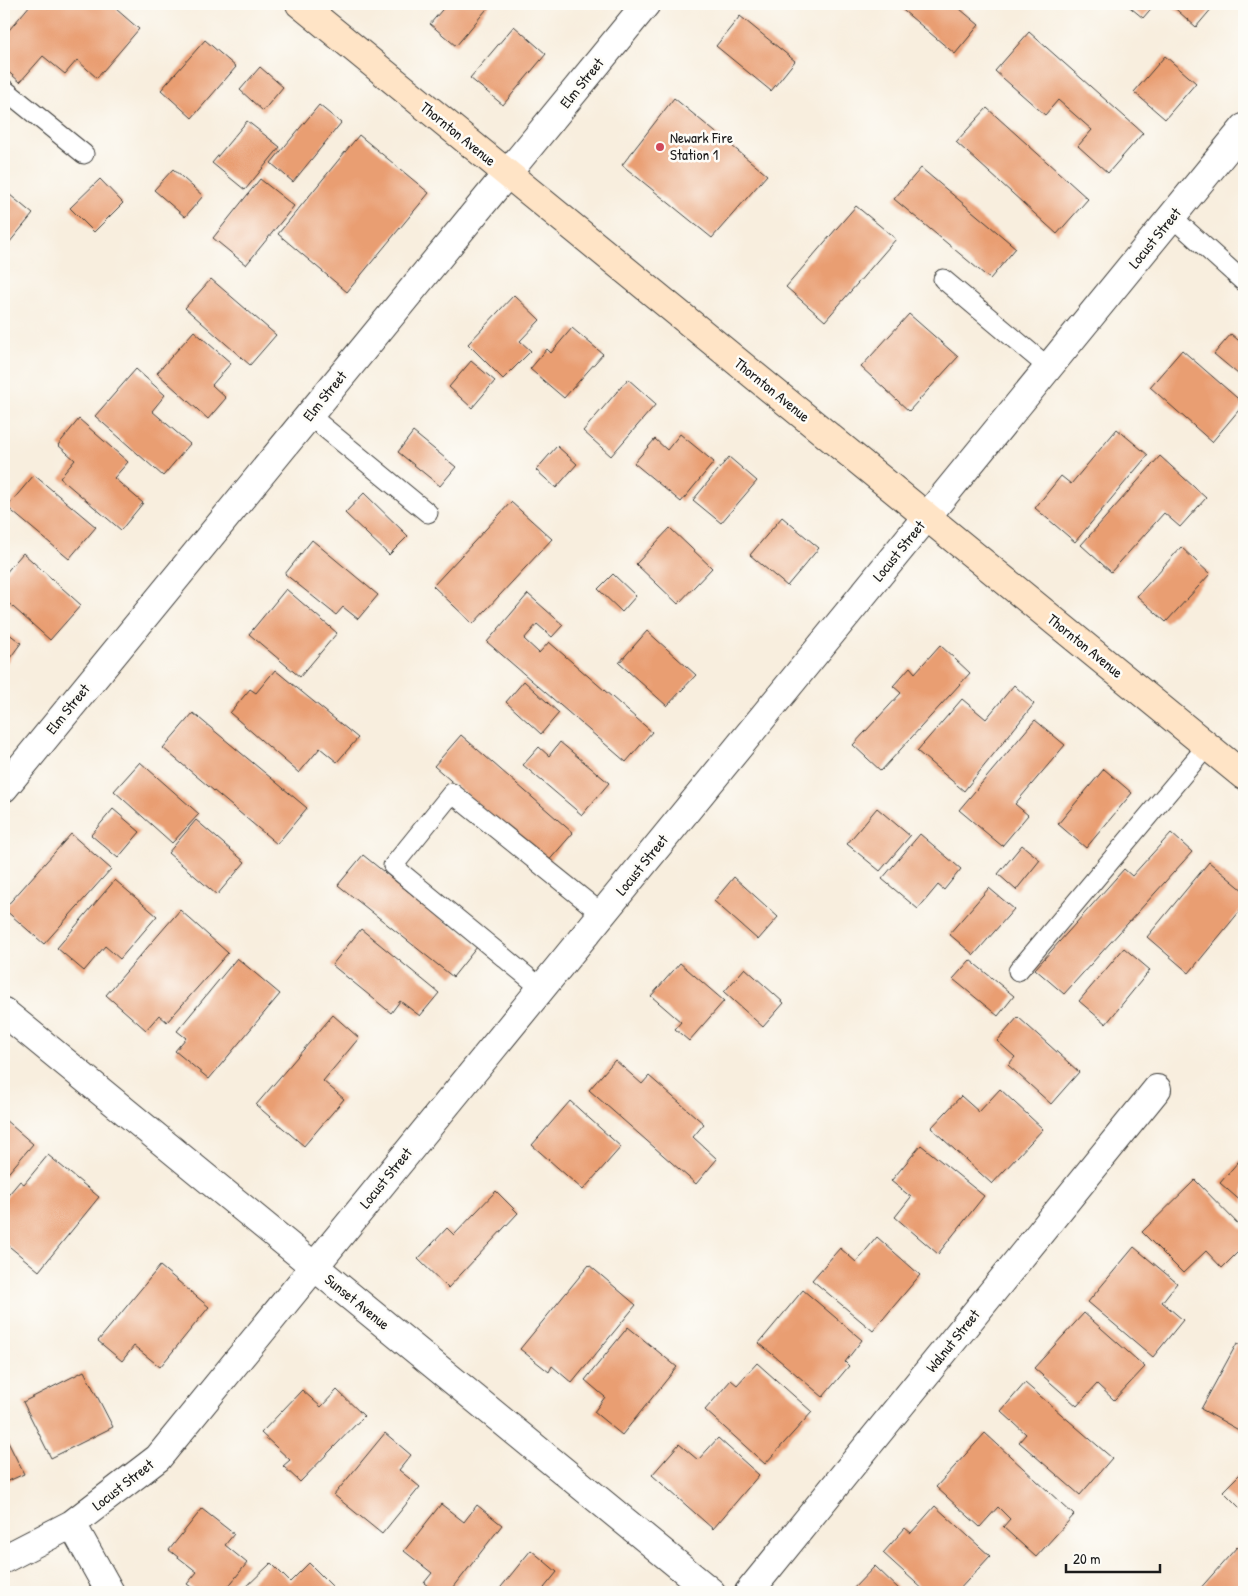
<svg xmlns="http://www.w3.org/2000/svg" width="1248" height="1596" font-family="'Patrick Hand',sans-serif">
	<rect width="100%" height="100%" fill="#fdfcf7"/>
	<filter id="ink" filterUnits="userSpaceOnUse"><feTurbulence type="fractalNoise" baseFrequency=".02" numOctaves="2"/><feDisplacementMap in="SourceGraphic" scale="10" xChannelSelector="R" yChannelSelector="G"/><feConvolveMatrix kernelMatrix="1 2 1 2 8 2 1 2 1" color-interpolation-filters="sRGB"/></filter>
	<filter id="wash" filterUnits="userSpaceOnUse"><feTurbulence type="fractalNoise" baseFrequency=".0096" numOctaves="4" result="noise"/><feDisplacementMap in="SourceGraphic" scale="20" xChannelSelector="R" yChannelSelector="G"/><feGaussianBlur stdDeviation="1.12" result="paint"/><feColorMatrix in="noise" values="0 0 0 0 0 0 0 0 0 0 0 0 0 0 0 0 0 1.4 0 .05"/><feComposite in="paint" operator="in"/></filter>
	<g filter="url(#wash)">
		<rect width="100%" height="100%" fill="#f8eede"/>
		<g id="blocks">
			<path fill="#e99e72" d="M31 4H121L116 9 139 29 97 78 77 60 65 74 43 56 20 82 4 68V36Z
				M447 4H491L456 46 430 24Z
				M900 4H954L979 25 955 54 898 6Z
				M1126 4H1155L1143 18Z
				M1170 4H1209L1213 7 1196 27Z
				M740 16 795 61 771 91 716 46Z
				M514 26 546 54 503 105 470 78Z
				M1029 32 1143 133 1108 173 1078 146 1092 130 1058 100 1045 115 995 71Z
				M205 40 236 67 192 118 161 90Z
				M1165 56 1196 83 1165 119 1134 92Z
				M260 67 283 87 263 111 240 90Z
				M674 98 767 175 712 238 622 165Z
				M319 105 341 123 293 182 271 163Z
				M987 108 1088 199 1057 234 956 142Z
				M247 121 280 147 245 190 212 163Z
				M359 135 429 193 347 292 278 234Z
				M921 168 1016 248 990 279 894 199Z
				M173 169 203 196 185 217 154 190Z
				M100 179 123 203 94 232 70 208Z
				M260 179 294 206 246 265 213 238Z
				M4 190 33 214 4 249Z
				M856 206 896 239 825 321 786 287Z
				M211 279 276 335 250 365 185 308Z
				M514 295 540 320 520 341 531 351 503 379 468 344Z
				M909 314 958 357 909 411 861 367Z
				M572 328 603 354 564 398 530 369 547 349 551 353Z
				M194 331 231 363 212 385 226 398 208 419 157 373Z
				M1231 334 1244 345V379L1214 354Z
				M1182 350 1244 404 1212 442 1150 387Z
				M471 361 495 381 472 408 449 387Z
				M136 369 165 395 152 411 190 444 163 476 95 416Z
				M628 379 656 404 611 456 583 431Z
				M79 419 128 462 114 478 143 503 121 530 60 478 75 460 58 445Z
				M1117 429 1148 455 1075 542 1035 508 1061 476 1071 484Z
				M413 432 456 467 440 486 398 452Z
				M680 434 714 462 681 502 634 463 655 439 667 450Z
				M557 446 577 464 556 488 536 470Z
				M1160 456 1206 498 1180 527 1164 513 1111 572 1081 545Z
				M729 457 757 481 721 523 693 500Z
				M34 475 96 527 69 559 7 507Z
				M364 493 408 536 389 555 345 513Z
				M511 502 552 539 473 624 433 586Z
				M782 517 819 548 787 586 750 555Z
				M670 528 712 568 678 604 636 564Z
				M312 540 378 595 358 619 343 607 336 615 285 574Z
				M1181 547 1210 574 1166 622 1137 596Z
				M23 553 81 605 50 640 4 599V575Z
				M613 574 636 596 622 612 598 589Z
				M286 589 337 633 300 677 249 634Z
				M528 594 563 625 552 637 537 624 524 639 539 653 549 642 652 732 626 762 487 642Z
				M4 630 21 643 4 666Z
				M647 631 696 675 667 706 619 663Z
				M940 645 970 673 881 771 853 745 901 693 893 686 910 667 915 673Z
				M275 670 358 738 337 762 320 748 299 773 230 713 250 689 256 693Z
				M524 681 559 713 541 734 506 702Z
				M1014 685 1034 704 964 791 917 751 962 699 986 719Z
				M193 713 307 808 277 844 163 748Z
				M1035 720 1065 745 1015 804 1028 815 1002 846 959 810Z
				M461 735 573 833 546 864 434 766Z
				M560 742 609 783 582 815 523 765 539 747 549 756Z
				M140 762 199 814 172 843 114 791Z
				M1104 769 1132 793 1086 848 1058 824Z
				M877 808 910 836 880 871 847 844Z
				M113 809 140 832 118 858 91 835Z
				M196 820 245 862 217 895 168 853Z
				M1171 833 1192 852 1064 994 1035 969 1124 869 1132 876Z
				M71 834 111 869 44 944 4 909Z
				M920 834 961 869 944 890 938 885 918 909 882 879Z
				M1022 845 1040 860 1016 890 998 874Z
				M363 855 477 947 453 977 338 885Z
				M1209 862 1244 891V906L1189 973 1147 937Z
				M734 877 778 917 758 940 714 901Z
				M115 880 157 916 120 959 105 946 84 971 57 948Z
				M989 888 1014 909 974 955 949 934Z
				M180 910 228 953 167 1022 159 1015 146 1030 106 995Z
				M361 929 439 993 420 1016 400 1001 391 1013 332 965Z
				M1124 948 1150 970 1106 1024 1079 1001Z
				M237 958 280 994 209 1079 175 1051 186 1038 177 1031Z
				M970 960 1014 996 998 1016 953 979Z
				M680 963 724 1001 689 1041 675 1029 681 1022 651 996Z
				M745 968 784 1003 763 1027 724 992Z
				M333 1015 359 1038 323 1081 344 1099 304 1146 256 1105Z
				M1018 1017 1079 1072 1051 1104 1008 1065 1015 1057 997 1041Z
				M615 1060 642 1084 649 1076 704 1124 693 1137 717 1159 696 1184 589 1090Z
				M1000 1089 1043 1129 992 1184 931 1128 961 1096 979 1112Z
				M570 1101 621 1147 583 1190 532 1145Z
				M4 1119 33 1144 4 1178Z
				M921 1145 984 1196 938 1254 895 1217 911 1197 891 1181Z
				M48 1155 99 1197 39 1271 4 1242V1200L20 1181 24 1184Z
				M1244 1155V1204L1220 1183Z
				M1195 1180 1244 1230V1246L1222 1268 1206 1251 1183 1273 1142 1232Z
				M496 1191 518 1213 448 1288 418 1259 447 1228 454 1235Z
				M877 1237 920 1275 873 1331 812 1280 840 1248 856 1262Z
				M1134 1247 1177 1283 1162 1302 1183 1320 1153 1357 1088 1302Z
				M589 1265 636 1305 572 1383 552 1366 549 1372 520 1349Z
				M160 1266 209 1307 160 1367 134 1346 122 1361 98 1341Z
				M803 1290 862 1340 845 1362 849 1366 823 1397 759 1343Z
				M1084 1313 1145 1367 1114 1400 1097 1384 1077 1406 1034 1368Z
				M628 1327 677 1367 622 1435 594 1412 605 1397 585 1380Z
				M1237 1343 1244 1347V1433L1201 1409Z
				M757 1363 812 1412 765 1464 705 1410 731 1380 737 1385Z
				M84 1371 113 1427 51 1458 23 1402Z
				M1025 1383 1112 1458 1080 1495 1019 1442 1026 1434 1001 1411Z
				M302 1390 321 1407 337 1390 364 1416 300 1482 283 1466 290 1460 261 1433Z
				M385 1433 411 1455 399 1470 420 1487 382 1534 334 1495Z
				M985 1433 1074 1515 1036 1557 1003 1527 1010 1519 998 1507 980 1527 936 1487Z
				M4 1434 24 1474 4 1483Z
				M718 1438 759 1475 713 1529 652 1475 679 1444 698 1460Z
				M1244 1470V1512L1223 1491Z
				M441 1504 464 1522 477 1505 502 1525 450 1592H436L424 1583 432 1573 404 1551Z
				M935 1506 990 1556 957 1592H926L883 1553 905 1528 911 1533Z
				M202 1509 234 1534 225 1545 247 1563 224 1592H198L187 1584 197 1572 169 1550Z
				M1237 1547 1244 1554V1592H1197Z
				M531 1550 557 1572 544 1588 548 1592H497Z
				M271 1563 290 1582 309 1563 338 1592H241Z
				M875 1566 902 1592H850Z"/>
		</g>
	</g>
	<g filter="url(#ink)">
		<use href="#blocks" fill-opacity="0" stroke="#3d3c39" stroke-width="1"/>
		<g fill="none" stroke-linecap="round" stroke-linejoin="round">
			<defs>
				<path id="lane" d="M4 89 84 154
					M1172 217 1244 282
					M943 279 1049 368
					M309 415 428 513
					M1018 971 1207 746
					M541 988 393 866 452 793 602 914"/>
				<path id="street" d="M4 788 646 4
					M4 1012 711 1592
					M72 1524 110 1592
					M4 1559 72 1524 158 1458 1244 128
					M749 1592 1157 1089"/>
				<path id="secondary" d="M300 4 1244 776"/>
			</defs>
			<use href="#lane" stroke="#3d3c39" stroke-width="21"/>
			<use href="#street" stroke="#3d3c39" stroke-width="30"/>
			<use href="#secondary" stroke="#3d3c39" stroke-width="30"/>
			<use href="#lane" stroke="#fff" stroke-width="19"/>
			<use href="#street" stroke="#fff" stroke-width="28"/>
			<use href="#secondary" stroke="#ffe4c6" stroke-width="28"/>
		</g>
	</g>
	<circle fill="#d1495b" stroke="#fdfcf7" stroke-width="2" cx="660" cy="147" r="5"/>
	<g text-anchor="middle" stroke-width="5" stroke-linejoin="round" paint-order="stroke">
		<g font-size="15" fill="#1c1c1c" stroke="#fdfcf7">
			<text transform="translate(582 83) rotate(-51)" y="5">Elm Street</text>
			<text transform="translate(458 134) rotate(39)" y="5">Thornton Avenue</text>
			<text transform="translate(1155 238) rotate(-51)" y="5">Locust Street</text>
			<text transform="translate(772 390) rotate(39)" y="5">Thornton Avenue</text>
			<text transform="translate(325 396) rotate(-51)" y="5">Elm Street</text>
			<text transform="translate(899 551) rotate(-51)" y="5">Locust Street</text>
			<text transform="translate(1085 646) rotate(39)" y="5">Thornton Avenue</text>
			<text transform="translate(68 709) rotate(-51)" y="5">Elm Street</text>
			<text transform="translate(642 865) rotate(-51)" y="5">Locust Street</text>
			<text transform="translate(386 1178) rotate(-51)" y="5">Locust Street</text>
			<text transform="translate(357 1302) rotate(39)" y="5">Sunset Avenue</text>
			<text transform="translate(953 1341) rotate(-51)" y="5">Walnut Street</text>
			<text transform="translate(123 1485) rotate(-38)" y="5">Locust Street</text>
		</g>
		<g font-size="15" fill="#1c1c1c" stroke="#fdfcf7" text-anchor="start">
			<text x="670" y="143">Newark Fire<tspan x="670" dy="17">Station 1</tspan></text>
		</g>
	</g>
	<rect width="1248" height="1596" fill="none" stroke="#fdfcf7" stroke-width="20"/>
	<path d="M1066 1564v8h94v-8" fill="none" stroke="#1c1c1c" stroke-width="2.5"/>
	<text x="1073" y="1564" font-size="15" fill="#1c1c1c" stroke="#fdfcf7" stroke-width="4" paint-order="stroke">20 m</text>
</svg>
